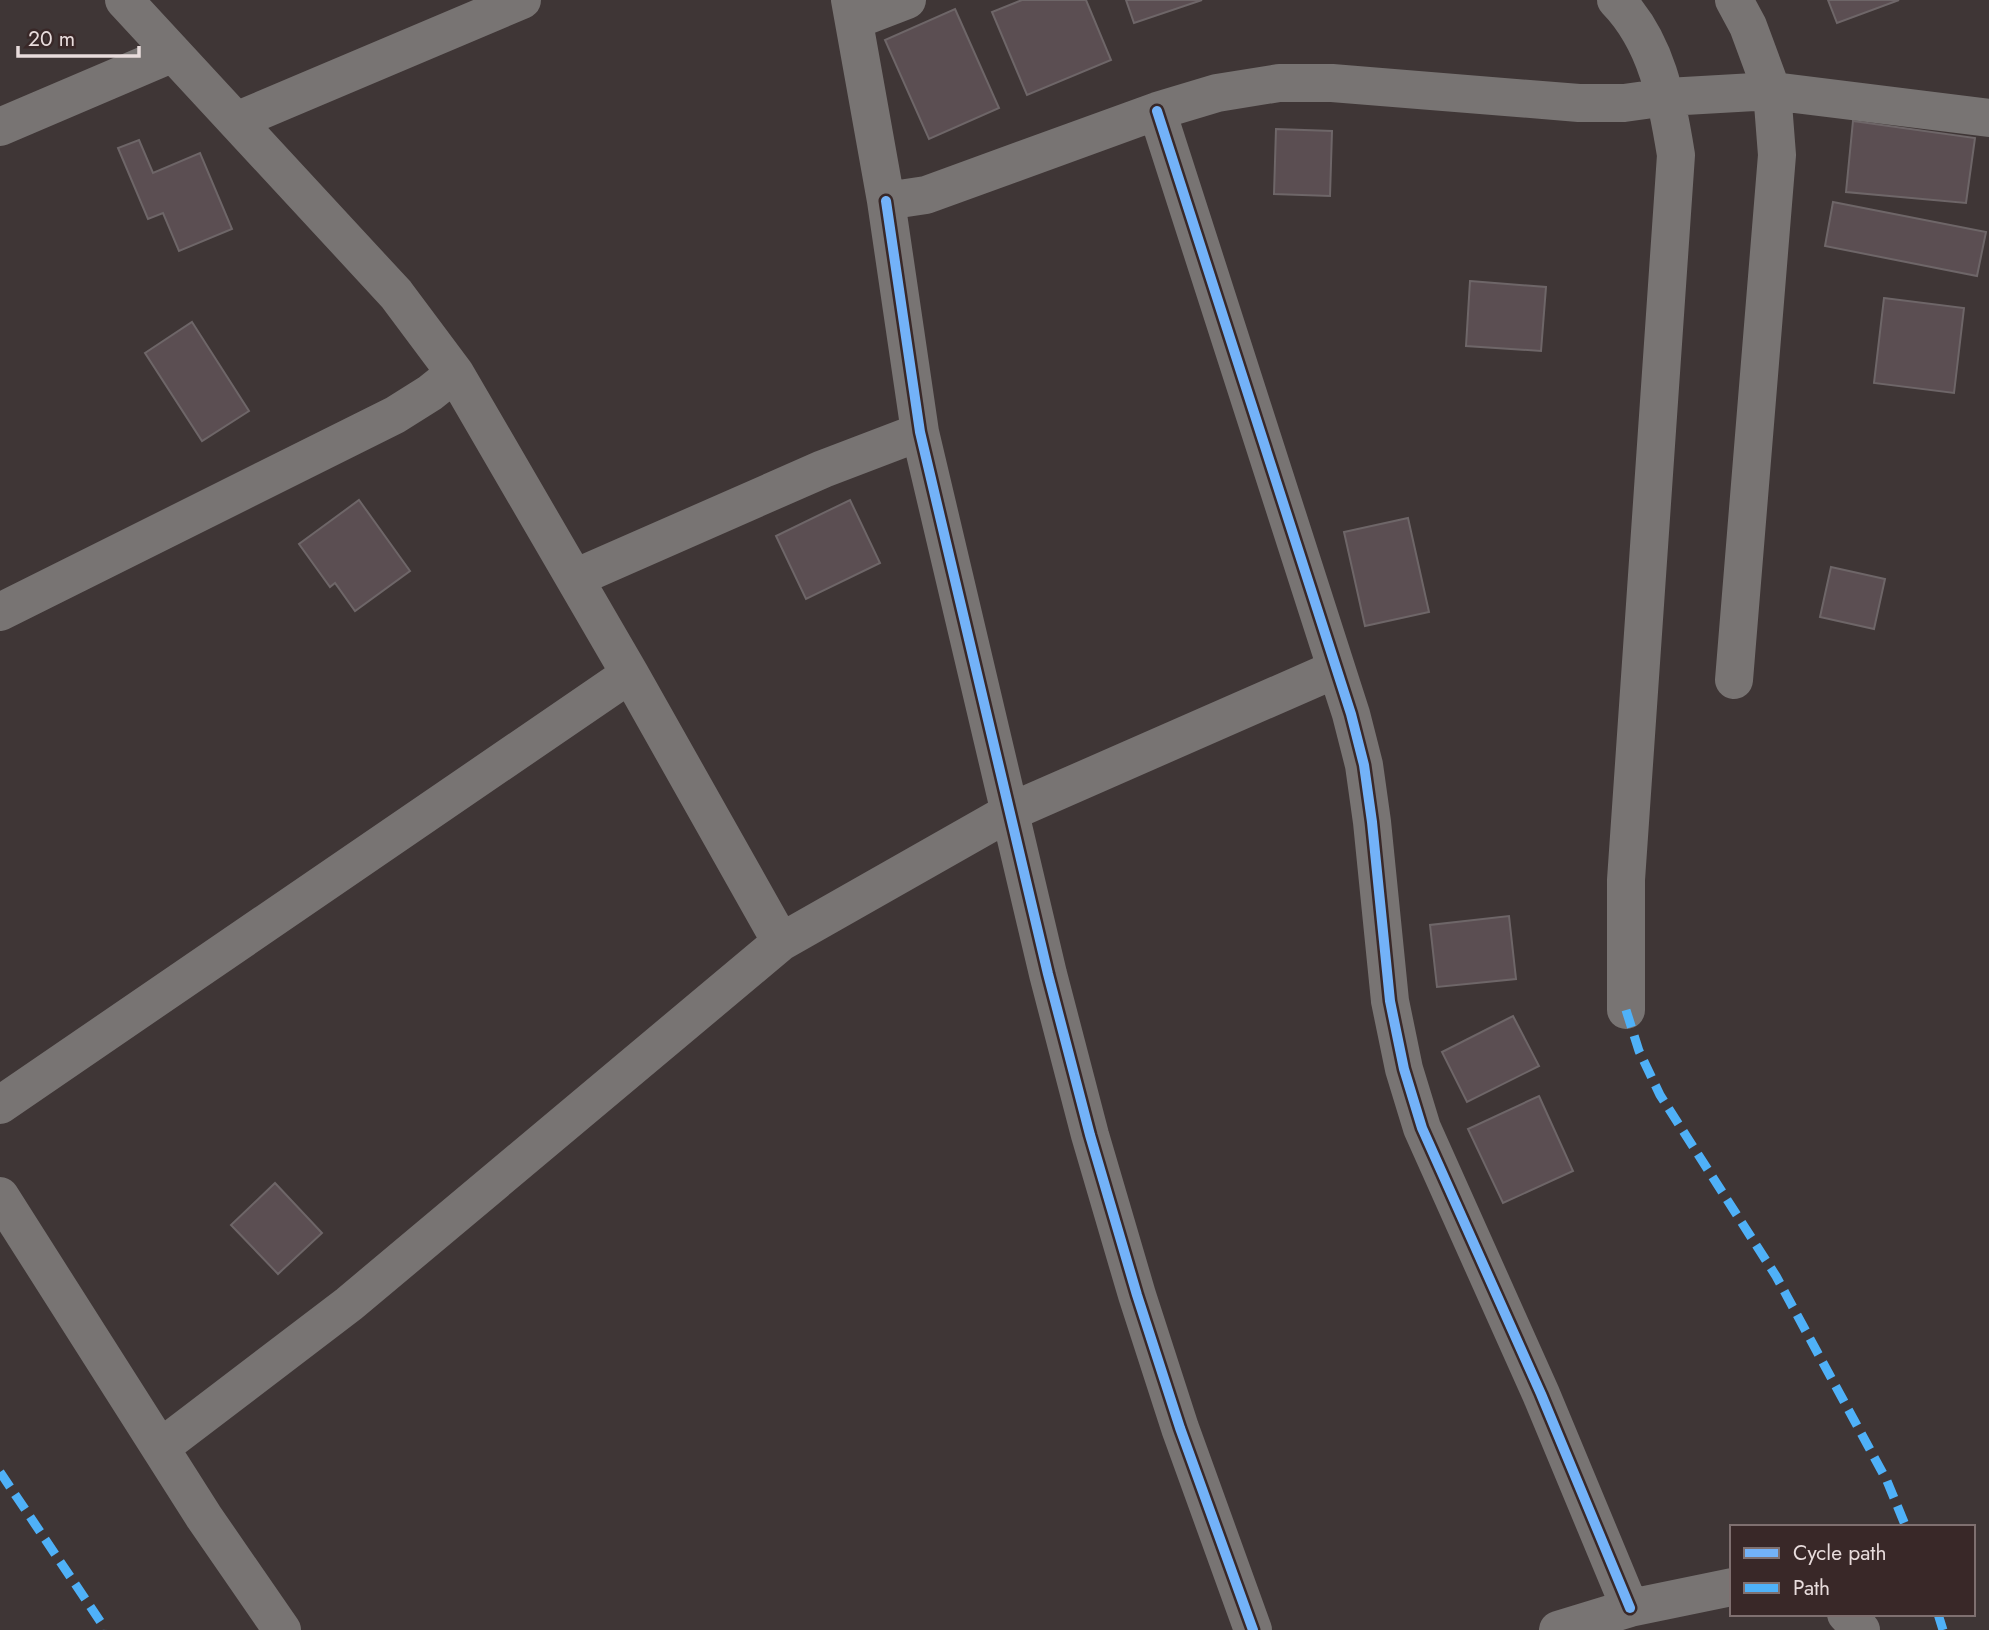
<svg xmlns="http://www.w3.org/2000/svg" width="1989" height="1630" font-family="Jost,sans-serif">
	<rect width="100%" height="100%" fill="#3f3636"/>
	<path fill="#5b4e52" stroke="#6e6668" stroke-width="2" d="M1022 0H1086L1111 60 1027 95 992 12Z
		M1126 0H1202L1134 23Z
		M1828 0H1899L1837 23Z
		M955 9 999 108 929 139 885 40Z
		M1853 121 1975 138 1966 203 1846 192Z
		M1276 129 1332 131 1330 196 1274 194Z
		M139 140 153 173 200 153 232 229 179 251 163 213 148 219 118 148Z
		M1833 202 1986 232 1977 276 1825 246Z
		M1470 281 1546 287 1541 351 1466 346Z
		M1884 298 1964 308 1954 393 1874 383Z
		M192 322 249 411 202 441 145 353Z
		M359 500 410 571 355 611 335 583 330 587 299 544Z
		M850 500 880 563 806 599 776 536Z
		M1408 518 1429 612 1365 626 1344 532Z
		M1831 567 1885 579 1874 629 1820 617Z
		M1509 916 1516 979 1437 987 1430 925Z
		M1513 1016 1539 1066 1467 1102 1442 1052Z
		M1539 1096 1573 1171 1503 1203 1468 1129Z
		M275 1183 322 1233 278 1274 231 1225Z"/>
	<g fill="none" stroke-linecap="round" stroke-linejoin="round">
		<path stroke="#787473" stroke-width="38" d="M124 0 396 294 455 373 630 674 781 942
			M850 0 886 201 926 195 1157 111 1217 93 1279 83H1332L1579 103H1624L1667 97 1772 91 1989 118
			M1616 0C1657 42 1667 99 1676 155L1626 880V1010
			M1734 0 1748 26 1772 91 1777 155 1734 680
			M855 20 907 0
			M1157 111 1351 714 1364 765 1372 822 1390 1001 1404 1069 1422 1128 1541 1394 1630 1608
			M236 121 522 0
			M0 127 171 54
			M886 201 920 432 1048 974 1090 1135 1137 1295 1180 1428 1253 1630
			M575 578 823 469 920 432
			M0 612 395 415 430 393 455 373
			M0 1105 630 674
			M0 1196 204 1517 282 1630
			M160 1448 349 1304 781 942 1010 812 1336 669
			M1846 1614 1861 1630
			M1558 1630 1630 1608 1732 1587"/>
		<path stroke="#4fb1f8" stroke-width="9" stroke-dasharray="18 9" stroke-linecap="butt" d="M1626 1010 1639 1051 1660 1095 1776 1276 1887 1481 1906 1527
			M0 1472 102 1624 103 1630
			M1938 1614 1943 1630"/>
		<defs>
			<path id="cycleway" d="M1157 111 1351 714 1364 765 1372 822 1390 1001 1404 1069 1422 1128 1541 1394 1630 1608
				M886 201 920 432 1048 974 1090 1135 1137 1295 1180 1428 1253 1630"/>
		</defs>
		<use href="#cycleway" stroke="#392828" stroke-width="15"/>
		<use href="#cycleway" stroke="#73b2f8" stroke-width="10"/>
	</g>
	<rect x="1730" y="1525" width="245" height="91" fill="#392828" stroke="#7f7070" stroke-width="2"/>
	<rect x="1744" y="1548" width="35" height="10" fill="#73b2f8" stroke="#7f7070" stroke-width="2"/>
	<text x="1793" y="1560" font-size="21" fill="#e8dcdc">Cycle path</text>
	<rect x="1744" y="1583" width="35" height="10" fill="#4fb1f8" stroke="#7f7070" stroke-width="2"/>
	<text x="1793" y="1595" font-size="21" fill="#e8dcdc">Path</text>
	<path d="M18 46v10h121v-10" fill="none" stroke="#e8dcdc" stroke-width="3.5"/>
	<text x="28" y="46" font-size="21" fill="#e8dcdc" stroke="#392828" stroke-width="5" paint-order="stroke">20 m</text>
</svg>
